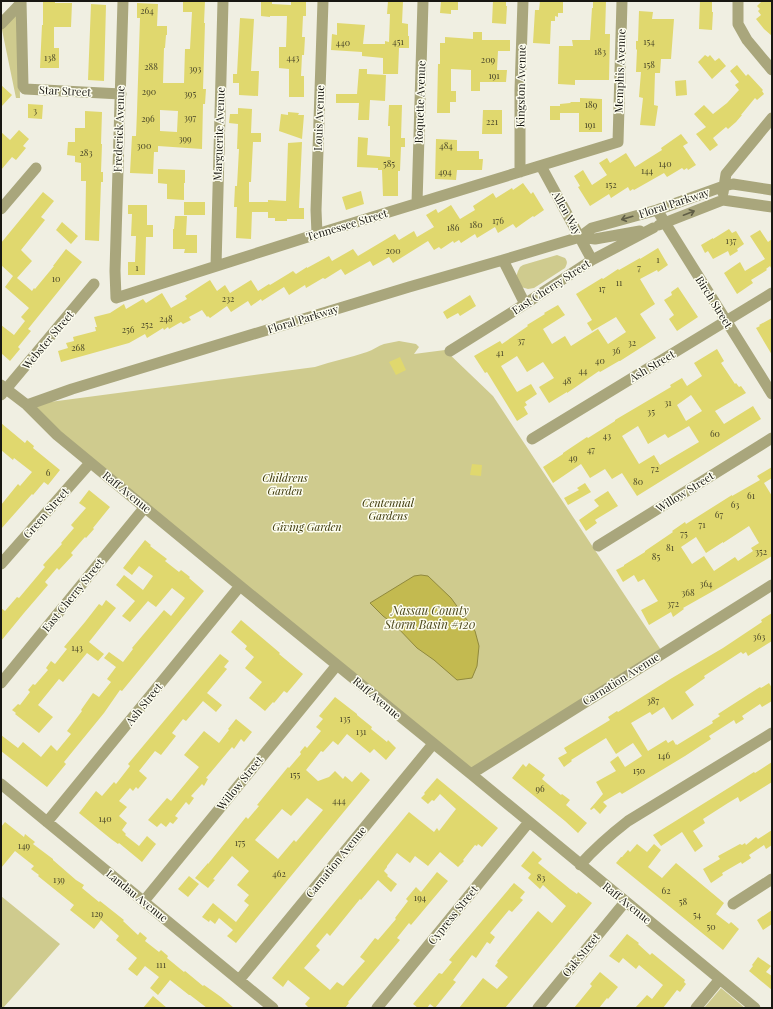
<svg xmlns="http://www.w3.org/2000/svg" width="773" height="1009" font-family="'Playfair Display',serif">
	<rect width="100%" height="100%" fill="#f0efe2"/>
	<path fill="#cfcb8e" d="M18 10 20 98H16L1 25Z
		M557 255 565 258C568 262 567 264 565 268L534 288 528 289 521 287 516 277 518 271 520 267 523 265Z
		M399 341 416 344 419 347 414 354 445 350 493 396 663 653 471 774 27 405 315 367C332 361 350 358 367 352 373 350 378 346 384 344 389 343 394 342 399 341Z
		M1 896 60 944 3 1008H1Z
		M721 988 745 1008H704Z"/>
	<path fill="#c3ba50" stroke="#90893d" d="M421 575 428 576 451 598 475 631 479 646 477 666 472 678 457 680 434 660 417 648 396 626 383 616 370 603 414 576Z"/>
	<path fill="#e0d86e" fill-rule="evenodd" d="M43 1H55V3H72L71 27H54V48H59V68H40L42 25H43Z
		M183 1H205L204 23H205L203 89H206L205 104H203L202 149 158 146V152H154L153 174 130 173 132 136H136L137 111 140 18H137V3L158 4 157 26H167V35H166L165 48H164L163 83H184L185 49H190L192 12H183ZM160 110 178 111 177 132 160 131Z
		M261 1H272V4L291 5V1H306V16H303L302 37H305L304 55H302L301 76H304V97H289V69L279 68V47H286L287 16H270V17L261 16Z
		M388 1H403L402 23 408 24V36H409V48H399L398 74H383V58L362 56V52L331 50 332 34 337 35V23L365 25 363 44H385V41L389 42 390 14H387Z
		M441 1H458V10H451V14L440 13Z
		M493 1H506V6H507L506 24 492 23Z
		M540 1H563V13H558V17L555 16V21H551L550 44 533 43 535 10H539Z
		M593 1H606L605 34H610L609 80H575V85L558 84 559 46H573L572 40H590L592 8H593Z
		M700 1H712V12H713L712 30 699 29Z
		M762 1H772V36L764 29 756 19 761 15 758 11 760 9 757 6Z
		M91 4 106 5 104 81 88 80Z
		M639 11 653 12 652 19H674L671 59H661L660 73H655L654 105 658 106 655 126 640 125 643 98 639 97 641 72H636L637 50 636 49V41H638Z
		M240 18 254 19 251 71H259L258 96 239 95V83H233V74H237Z
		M473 32H482V40H510V51H498L497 70H507L506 82H480V91H471V70L451 69V91H456V102H450V113H437L438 64H440V43H445V37L473 39Z
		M705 55 708 57 710 55 715 61 719 58 726 66 712 79 698 62Z
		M737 65 746 76 748 74 750 76 763 90 762 91 764 94 757 100 755 98 741 115H742L736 122 728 129 726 127 713 138 718 145 710 151 696 134 706 127 694 114 704 105 713 114 727 103 739 90 735 85 739 82 730 71Z
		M359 69H367V74L386 75 385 101 370 100 369 120H358L359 103H336V94H357Z
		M686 80 687 95 676 96 675 81Z
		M1 85 12 95 1 107Z
		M580 98 602 99V132H579V113H560V120H550V106H560V104L570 103 571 102H580Z
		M28 104 43 105 42 119 28 118Z
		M389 105H402L401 138H405V147H401L400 171H398V196H383L382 170H378V168L357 167 358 137 368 138 367 155 390 157V126H388Z
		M238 108 252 109 251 133H261V142H253L251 182H249V202H268V200L286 201 288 143 302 142 299 208H304V219H287V221H275V218H268V212H252L251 239 236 238 237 207H234L235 186H237L239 149H237L238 124 229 123 230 114H238Z
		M483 110H502V134H482Z
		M85 111 102 112 101 144H102L101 172H103V182H101L99 241 85 240 86 181H81V163L75 162V156L67 155 68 142H75V128H85Z
		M288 112 299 113 298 115H304L302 139 279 131 281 114 288 115Z
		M19 130 29 139 23 146 26 148 16 160 12 157 1 170V132L10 140Z
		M681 134 688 143 683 146 696 165 688 170 687 168 684 170 682 168 667 177 664 173 634 190 633 189 630 191 628 187 611 198 609 194 590 206 578 187 580 186 574 176 583 170 592 185 607 175 599 163 607 158 610 163 626 153 635 167 662 150 661 148Z
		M436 139 457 140V151H479V159H483L482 170H457L456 180 435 179Z
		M158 169 185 170V183H184V200L167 199V184L158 183Z
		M523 183 531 194 533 192 544 210 534 217 533 216 516 228 513 224 498 233 495 227 477 238 475 234 461 243 459 240 454 243 453 241 441 249 439 247 434 250 428 241 393 263 389 257 373 266 370 261 345 275 341 269 325 279 323 278 306 288 305 285 289 295 284 287 262 301 261 299 251 306 248 301 231 312 227 306 210 318 208 316 207 317 202 310 189 317 191 320 183 324 181 322 169 329 168 327 164 330 163 328 147 338 145 334 129 343 61 362 58 351 68 348 66 343 74 341 73 337 96 331 95 327H97L94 317 110 313 124 304 126 309 143 299 146 303 162 293 171 308 187 299 185 296 210 280 217 291 225 285 230 293 251 280 258 291 269 284 270 285 293 271 296 274 307 267V268L329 256 332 261 353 249 358 256 395 234 399 240 414 231 417 237 434 227 426 215 436 209 438 213 451 205 460 219 475 210 473 206 493 193 496 198 512 188 513 190Z
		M361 191 364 204 346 210 342 197Z
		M43 192 54 201 41 217 45 220 21 250 32 261 17 278 32 291 34 288 35 289 54 266H53L66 249 82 262 28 329 31 331 18 347 20 349 10 361 1 353V325L14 335 25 321 21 317 29 308 5 287 13 276 1 265V243Z
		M184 202H205V215H184Z
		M128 205H147V225H153V237H146L145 275H128V262H135L136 236H131L132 214H128Z
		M175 216H187L186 235H197V253H184L185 249H173V229H174Z
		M62 222 78 236 71 244 56 230Z
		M729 229 732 233 736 231 744 244 737 249 738 251 730 256 728 251 713 259 708 251 705 253 701 245 713 238V239Z
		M760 230 768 242 772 239V270L770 266 766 269 767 270 751 280 753 283 737 294 724 273 740 262 745 271 765 259 750 236Z
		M658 248 668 265 658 272 657 270 640 279 655 304 640 314 656 338 620 361H619L600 372 599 371 567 393V392L549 403 539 387 554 378 543 362 527 372 517 356 501 366 517 392 531 384 537 394 525 402 527 405 524 407 528 414 517 421 487 372 485 373 474 356 500 341 502 344 528 326 527 325 545 314 544 313 558 305 565 315 543 329 552 344 565 336 571 346 598 329 608 344 626 332 616 317 592 331 587 323 592 320 576 294 602 278 603 279 618 269 619 270 640 258V259Z
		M678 287 698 317 677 331 669 319 674 315 664 300 672 295 671 292Z
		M470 295 476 306 460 316 458 313 447 319 443 312Z
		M772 318V355L756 328 760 326 759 325Z
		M717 349 724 361 721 363 735 384 736 383 739 387 741 386 746 393 715 411 724 424 753 406 761 419 637 496 622 473 612 479 605 469 590 478 581 464 553 483 543 467 563 454V453L587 437 588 438 615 421V420L671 387 670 385 682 378 687 386 702 376 694 363ZM691 395 702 411 686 421 677 405ZM638 426 648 444 665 434 668 438 689 426 699 442 660 465 654 455 639 464 622 436Z
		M400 357 406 370 396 375 389 362Z
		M1 423 25 443 27 440 34 446 33 448 60 470 48 485 44 482 33 495 32 494 1 529V505L18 484 20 486 32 472 14 458 13 460 1 450Z
		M472 464 482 465 481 476 470 475Z
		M772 467V478L764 483 772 496V556L722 586 683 608 684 609 673 617 671 612 649 625 641 610 658 601 644 579 638 582 634 575 623 582 616 570 624 566V565L645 552V551L673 532 672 531 685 522 686 524 732 495V496L760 480 757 476ZM749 526 759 543 751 548 753 551 738 561 735 557 714 571 704 556 692 564 681 547 696 537 706 553 723 542V543Z
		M585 483 591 492 568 505 564 498 579 490 577 488Z
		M89 490 110 507 93 528 94 529 86 538 85 537 71 553 73 555 59 570 57 568 45 582 48 585 24 613 1 641V608L5 611 17 597 19 598 45 567 43 565 62 544 61 543 74 528 71 525 86 508 79 503Z
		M608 491 618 506 595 520 597 523 586 531 579 520 599 506 594 500Z
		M145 540 151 545 150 546 167 559 165 561 179 572 181 570 190 577 189 578 204 591 122 691 120 690 104 713 64 762 66 764 47 787 1 751V735L18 748 23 742 41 757 51 745 57 751 71 734 67 731 82 711 81 710 93 693 99 697 111 682 107 679 116 667 104 658 109 652 123 662 133 649 132 648 164 610 171 616 185 598 172 588 156 607 148 601 130 622 122 616 135 601 116 585 124 575 143 590 153 576 139 566 132 575 123 568Z
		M106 600 116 608 89 642 104 654 98 661 87 653 63 682 59 679 38 705 53 717 39 733 15 714 16 713 12 710 18 704 20 705 30 692 28 690 33 684 35 685 48 670 46 668 51 661 55 664 67 649 64 647 85 622 99 604 102 606Z
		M772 613V641L748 656 746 652 743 654 741 652 704 676 705 678 685 692 694 705 672 720 664 707 652 715 650 712 631 723 648 751 666 740 668 743 673 740 676 745 677 744V745L713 723 712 721 720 716 718 714 760 687 761 688 769 683 772 688V701L762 707 760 704 742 716 744 719 736 724 734 720 709 736 711 739 685 756 622 794 620 792 603 802 607 806 600 814 594 808 591 810 590 809 603 794 596 782 616 771 610 762 618 756 625 767 642 756 633 743 616 754 606 738 571 760 572 761 564 767 558 758 567 753 564 748 610 720 608 717 617 711 618 712 672 678 723 648 762 622 761 620Z
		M241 620 280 653 279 654 303 674 287 693 284 691 274 703 273 702 265 711 249 698 262 682 245 668 254 657 245 649 247 646 231 632Z
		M220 654 229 661 224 667 227 669 207 693 222 705 216 712 203 701 186 721 183 719 172 733 176 736 161 755 155 751 139 771 147 778 138 789 136 787 133 791 130 788 119 801 127 807 119 816 127 823 122 830 126 834 125 835 139 846 147 836 156 844 142 862 119 843 118 844 111 839 79 813 96 791 102 796 114 782 116 784 130 766 128 764Z
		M335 697 357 714V715L372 727 371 729 387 742 388 740 396 748 386 760 374 749 370 753 347 734 338 745 333 741 323 752 321 751 306 770 318 781 329 777 335 771 343 779 345 776 352 782 361 772 370 780 236 943 227 936 233 930 219 918 215 924 210 920 209 922 202 917 213 903 236 922 249 905 244 901 249 895 237 885 249 871 232 856 213 879 215 880 208 888 195 878 208 863V864L246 817 248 819 259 806 257 805 288 767 289 768 301 754 300 752 305 746 307 748 321 731 316 727 323 719 319 716ZM307 798 323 810 296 842 294 840 278 859 255 840 282 809 291 816Z
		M236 719 252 732 244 742 241 739 234 749 232 747 206 778 208 779 204 786 202 784 191 796 194 798 189 805 186 802 175 816 178 818 173 824 170 822 166 827 161 823 157 827 148 820 167 798 171 801 199 767 184 755 204 731 219 743 229 730 228 729Z
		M772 762V782L740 802 738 797 728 803 703 819 705 823 693 831 703 846 695 852 682 832 661 846 653 835 743 779 754 772 755 773Z
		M529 763 545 775 542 779 561 795 562 794 570 800 566 805 587 823 578 833 565 821 512 778 523 764 526 767Z
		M437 778 498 828 482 847 478 844 477 846 475 845 463 860 464 861 458 867 440 852 428 866 415 856 410 863 397 853 387 866V867L384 871 388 875 387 876 397 884 391 892 378 880 361 900 360 899 330 936 327 933 316 946 320 950 304 968 330 990 337 982 343 986 365 961 360 957 375 938 378 940 396 919 395 918 408 901 406 899 416 887 421 892 437 872 448 881 411 925 409 923 397 938 400 940 348 1002 349 1003 345 1008H309L305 1004 310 998 288 980 283 987 272 978 409 812 434 832 437 828 439 831 456 809 440 794 434 801 432 800 428 804 421 798 425 794 424 793Z
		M5 822 24 837 25 834 35 842 33 844 53 859V860L76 880 84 885 82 888 99 902 100 901 124 920 123 921 138 935 140 932 147 938 145 941 159 952 161 950 168 956 167 958 184 972 185 971 203 986 204 985 221 997 234 1008H207L190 995H189L170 980 158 995 150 988 159 977 145 966 137 976 128 969 137 958 116 940 119 936 101 920 94 929 70 910 74 905 38 876 39 875 31 869 34 866 15 851 1 868V827Z
		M772 830V845L766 849 764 845 749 855 751 858 742 864 741 862 722 873 723 875 711 883 703 869 720 859 718 856 740 844 742 845 745 843 746 845 756 837 758 839Z
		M637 844 647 852 654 844 661 850 648 867 662 878 676 863 724 903 716 914 729 924 731 922 739 929 723 950 616 863 621 857H622L628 850 630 852Z
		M533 851 542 859 538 863 570 889 577 894 578 892 592 903 505 1008H459L483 978 497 989 508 977 495 966 498 962 497 961 538 911 552 923 566 906 543 885 540 889 528 878 531 874 521 866Z
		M189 876 199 884 188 897 178 889Z
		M514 883 525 892 520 898 523 900 512 912 509 910 490 933 495 937 490 944 487 942 476 958 472 955 453 980 456 982 435 1008 430 1004 427 1008H418L413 1004 439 973 442 974 452 962 449 960Z
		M772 910V924L763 930 757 920Z
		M627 934 639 943 638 944 650 955 652 953 685 980 684 982 686 984 680 992 677 990 663 1008H635L647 995 652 999 663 985 639 965 636 969 623 958 619 963 609 956Z
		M758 957 771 966 766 972 772 976V990L749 971 753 966 752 965Z
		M600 972 618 987 608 999 607 998 599 1008H574L592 986 590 984Z
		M153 996 167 1008H143Z"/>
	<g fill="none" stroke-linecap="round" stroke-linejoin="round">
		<path stroke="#a9a67c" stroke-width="11" d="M21 1 23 86 25 89 121 94
			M123 1 115 271 116 298 317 234 618 142 622 1
			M738 1V24L747 40 772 70
			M1 24 21 3
			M541 166 592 260
			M520 172V90L523 1
			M723 193 726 174 772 118
			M417 203 423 1
			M1 209 36 168
			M657 210 772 394
			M659 225 723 200 772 207
			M317 234 316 210 323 1
			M580 237 595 239 640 231
			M503 260 525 304
			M216 266 223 1
			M450 351 525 304 592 260 653 228
			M1 385 27 405 57 435 240 586 471 774 755 1008
			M1 395 94 284
			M27 405 72 389 409 287 503 260 580 237 592 228 657 210 724 186 733 184 772 190
			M532 439 772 293
			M598 546 772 438
			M1 564 90 463
			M1 683 145 507
			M471 774 772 585
			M1 784 273 1008
			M47 822 240 586
			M580 865C595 848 610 835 628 821L772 733
			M144 901 337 665
			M733 904 772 879
			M239 980 433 744
			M377 1008 529 822
			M538 1008 625 902
			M696 1008 720 979"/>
	</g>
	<defs><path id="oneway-shaft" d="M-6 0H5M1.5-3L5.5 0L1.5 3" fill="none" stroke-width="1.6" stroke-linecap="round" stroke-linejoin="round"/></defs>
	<g stroke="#605e47">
		<use href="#oneway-shaft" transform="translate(689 213) rotate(-21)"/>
		<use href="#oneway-shaft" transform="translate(627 218) rotate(164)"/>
	</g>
	<g text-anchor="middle" stroke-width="3" stroke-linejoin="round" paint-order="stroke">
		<g font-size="9" fill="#4a4729">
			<text x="147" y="14">264</text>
			<text x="398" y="45">451</text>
			<text x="649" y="45">154</text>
			<text x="343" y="46">440</text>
			<text x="600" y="55">183</text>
			<text x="50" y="61">138</text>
			<text x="293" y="61">443</text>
			<text x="488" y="63">209</text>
			<text x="649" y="68">158</text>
			<text x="151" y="70">288</text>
			<text x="195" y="72">393</text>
			<text x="494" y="79">191</text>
			<text x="149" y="95">290</text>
			<text x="190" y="97">395</text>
			<text x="591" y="108">189</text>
			<text x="35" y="114">3</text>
			<text x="190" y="121">397</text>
			<text x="148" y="122">296</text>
			<text x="492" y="125">221</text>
			<text x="590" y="128">191</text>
			<text x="185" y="142">399</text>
			<text x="144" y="149">300</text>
			<text x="446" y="149">484</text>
			<text x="86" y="156">283</text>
			<text x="389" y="167">585</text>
			<text x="665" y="167">140</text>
			<text x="647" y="174">144</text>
			<text x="445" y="175">494</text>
			<text x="611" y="188">152</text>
			<text x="498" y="224">176</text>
			<text x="476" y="228">180</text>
			<text x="453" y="231">186</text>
			<text x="731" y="244">137</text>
			<text x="393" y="254">200</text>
			<text x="658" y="263">1</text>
			<text x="137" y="271">1</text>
			<text x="639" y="271">7</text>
			<text x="56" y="282">10</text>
			<text x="619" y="286">11</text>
			<text x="602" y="292">17</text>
			<text x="228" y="302">232</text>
			<text x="166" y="322">248</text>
			<text x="147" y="328">252</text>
			<text x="128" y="333">256</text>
			<text x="521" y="344">37</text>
			<text x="632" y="346">32</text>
			<text x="78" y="351">268</text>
			<text x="616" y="354">36</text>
			<text x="500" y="356">41</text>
			<text x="600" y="364">40</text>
			<text x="583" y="374">44</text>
			<text x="567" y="384">48</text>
			<text x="668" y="406">31</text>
			<text x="651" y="415">35</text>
			<text x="715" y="437">60</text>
			<text x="607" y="439">43</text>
			<text x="591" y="453">47</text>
			<text x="573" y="461">49</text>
			<text x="655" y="472">72</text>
			<text x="48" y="476">6</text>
			<text x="638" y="485">80</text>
			<text x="751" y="499">61</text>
			<text x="735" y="508">63</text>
			<text x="719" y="518">67</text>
			<text x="702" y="528">71</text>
			<text x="684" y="537">75</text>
			<text x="670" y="551">81</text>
			<text x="761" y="555">352</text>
			<text x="656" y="560">85</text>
			<text x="706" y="587">364</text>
			<text x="688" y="596">368</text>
			<text x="673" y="607">372</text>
			<text x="759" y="640">363</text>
			<text x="77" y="651">143</text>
			<text x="653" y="704">387</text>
			<text x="345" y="722">135</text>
			<text x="361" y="735">131</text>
			<text x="664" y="759">146</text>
			<text x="639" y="774">150</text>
			<text x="295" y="778">155</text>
			<text x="540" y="792">96</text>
			<text x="339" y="804">444</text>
			<text x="105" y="822">140</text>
			<text x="240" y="846">175</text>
			<text x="24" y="849">149</text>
			<text x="279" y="877">462</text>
			<text x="541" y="881">83</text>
			<text x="59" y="883">139</text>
			<text x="666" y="894">62</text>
			<text x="420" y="901">194</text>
			<text x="683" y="905">58</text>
			<text x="97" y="917">129</text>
			<text x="697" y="918">54</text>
			<text x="711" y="930">50</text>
			<text x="161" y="968">111</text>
		</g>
		<g font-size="11" fill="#181712" stroke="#fdfdef">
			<text transform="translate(620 71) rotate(-88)" y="4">Memphis Avenue</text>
			<text transform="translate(521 86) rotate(-89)" y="4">Kingston Avenue</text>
			<text transform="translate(65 91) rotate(3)" y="4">Star Street</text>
			<text transform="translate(420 102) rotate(-88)" y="4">Roquette Avenue</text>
			<text transform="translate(319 118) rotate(-88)" y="4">Louis Avenue</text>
			<text transform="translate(119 129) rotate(-88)" y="4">Frederick Avenue</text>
			<text transform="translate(219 134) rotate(-88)" y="4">Marguerite Avenue</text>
			<text transform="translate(674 203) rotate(-18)" y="4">Floral Parkway</text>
			<text transform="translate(567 213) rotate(61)" y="4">Allen Way</text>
			<text transform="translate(347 225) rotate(-17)" y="4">Tennessee Street</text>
			<text transform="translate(551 287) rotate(-33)" y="4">East Cherry Street</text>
			<text transform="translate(714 302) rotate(58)" y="4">Birch Street</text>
			<text transform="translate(303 319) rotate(-17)" y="4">Floral Parkway</text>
			<text transform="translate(48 340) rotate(-50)" y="4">Webster Street</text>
			<text transform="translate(652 366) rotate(-31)" y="4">Ash Street</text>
			<text transform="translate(127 492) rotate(39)" y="4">Raff Avenue</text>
			<text transform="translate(685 492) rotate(-32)" y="4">Willow Street</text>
			<text transform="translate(46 513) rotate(-49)" y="4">Green Street</text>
			<text transform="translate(73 595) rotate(-51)" y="4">East Cherry Street</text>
			<text transform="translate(621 679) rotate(-32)" y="4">Carnation Avenue</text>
			<text transform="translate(377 698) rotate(40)" y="4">Raff Avenue</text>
			<text transform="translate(144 704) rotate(-51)" y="4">Ash Street</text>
			<text transform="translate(240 783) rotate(-51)" y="4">Willow Street</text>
			<text transform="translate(336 862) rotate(-51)" y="4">Carnation Avenue</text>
			<text transform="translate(137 896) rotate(39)" y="4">Landau Avenue</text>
			<text transform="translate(627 903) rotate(39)" y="4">Raff Avenue</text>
			<text transform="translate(453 915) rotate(-51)" y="4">Cypress Street</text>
			<text transform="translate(581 955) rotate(-51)" y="4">Oak Street</text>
		</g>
		<g font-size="11" font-style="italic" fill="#363203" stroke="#fdfdef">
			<text x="285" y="482">Childrens<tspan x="285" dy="13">Garden</tspan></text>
			<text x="388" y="507">Centennial<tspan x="388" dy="13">Gardens</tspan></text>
			<text x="307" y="531">Giving Garden</text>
		</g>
		<g font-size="12" font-style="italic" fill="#4c481c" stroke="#fdfdef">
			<text x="430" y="615">Nassau County<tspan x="430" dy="14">Storm Basin #120</tspan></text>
		</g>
	</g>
	<rect width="773" height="1009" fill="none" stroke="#181712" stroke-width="4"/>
</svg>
